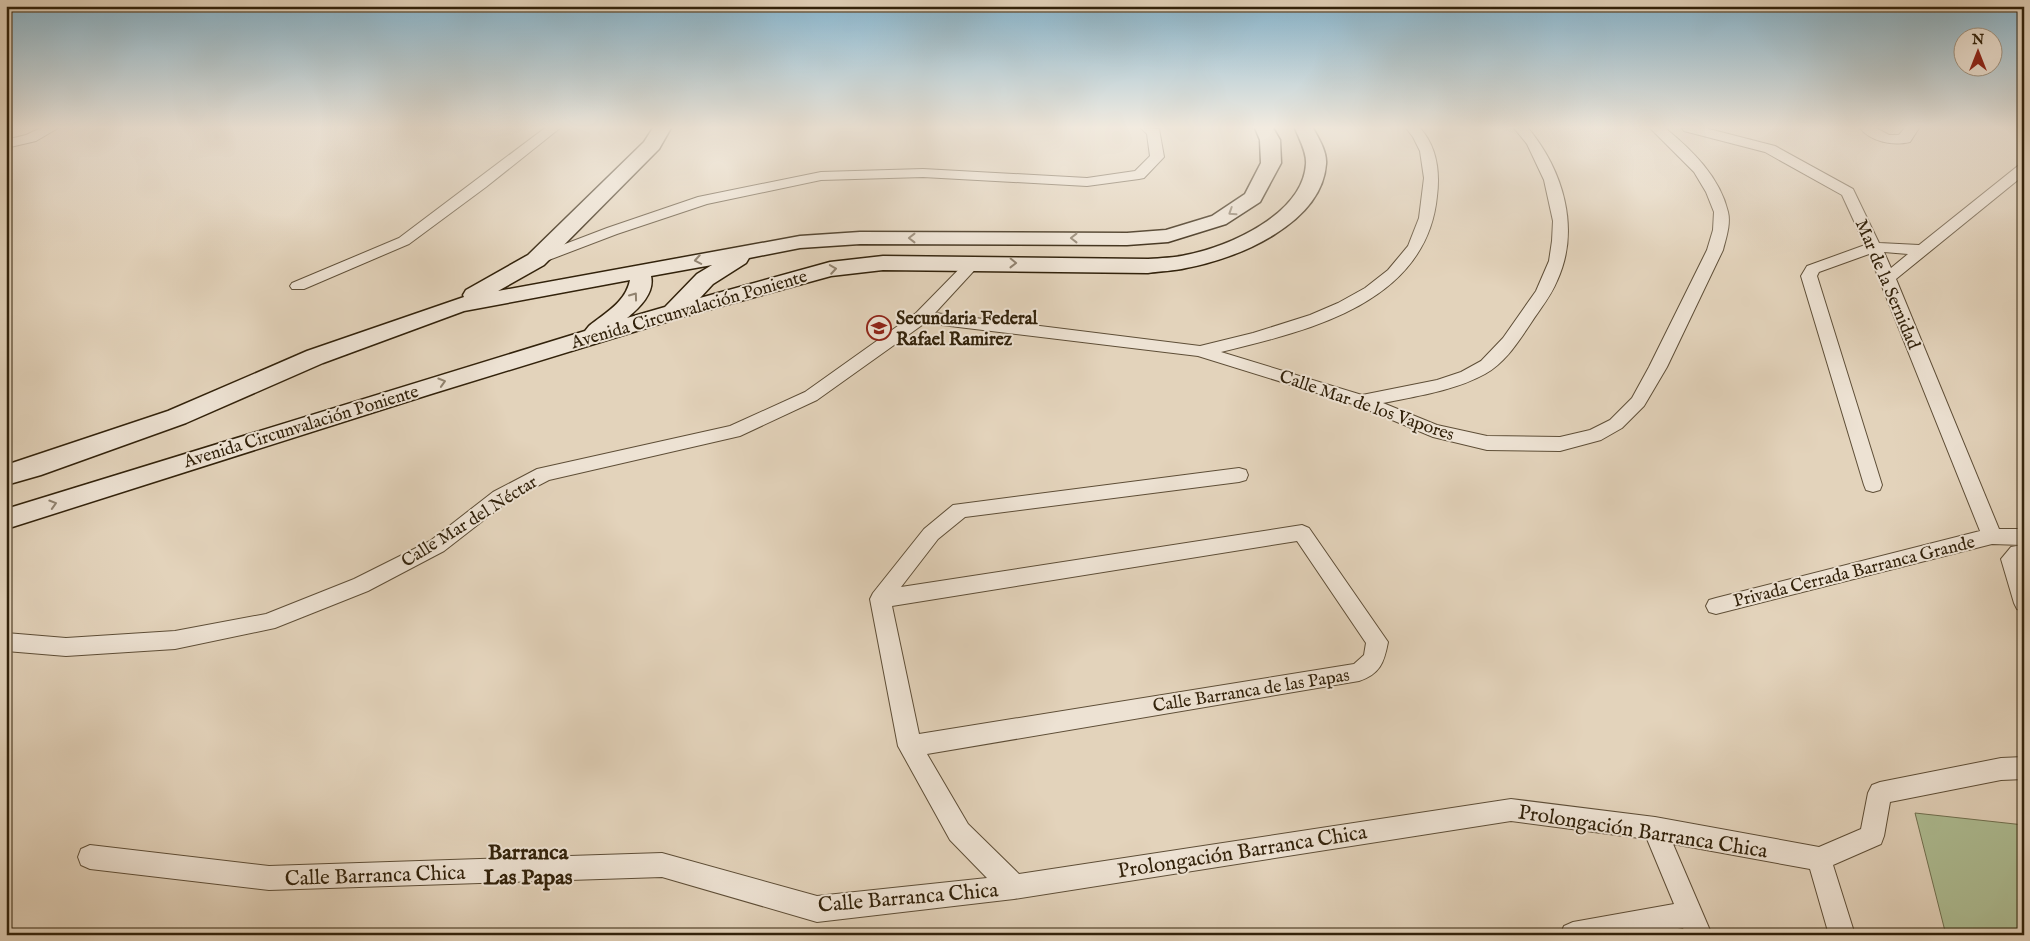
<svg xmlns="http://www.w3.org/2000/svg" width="2030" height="941" font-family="'IM FELL English',serif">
	<rect width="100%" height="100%" fill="#e3d3bb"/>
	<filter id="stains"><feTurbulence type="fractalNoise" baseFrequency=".004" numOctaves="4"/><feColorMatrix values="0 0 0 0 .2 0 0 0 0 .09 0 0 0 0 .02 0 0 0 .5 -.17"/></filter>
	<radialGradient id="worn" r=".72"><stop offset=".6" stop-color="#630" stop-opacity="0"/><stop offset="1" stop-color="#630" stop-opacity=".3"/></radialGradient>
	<path fill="#aebe94" stroke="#707050" d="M1915 813 2024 825V935H1946Z"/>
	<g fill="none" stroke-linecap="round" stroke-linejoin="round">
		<defs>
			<path id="street" d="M41 128H58L36 141 6 148V140L26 135Z
				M545 128H560L486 187 409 244 304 289H292L290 286 292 283 399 238Z
				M1141 128 1159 129 1164 157 1144 178 1139 179 1087 186 923 177 821 180 707 204 617 234 541 263H531L528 260 531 257 607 228 698 197 821 172 923 169 1087 178 1135 171 1150 156 1147 134Z
				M1406 128H1420C1437 147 1440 172 1437 196 1427 303 1308 331 1221 352L1362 395 1437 380 1461 372 1481 361 1503 338 1536 291 1549 261 1552 241 1553 221 1544 180 1527 144 1514 128H1528C1563 170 1581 229 1557 281 1551 296 1540 309 1531 323 1518 342 1506 362 1485 374 1454 391 1417 396 1383 403L1437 425 1487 436 1560 437 1590 430 1610 420 1632 398 1649 367 1707 250 1713 230 1714 212 1706 192 1694 172 1650 128H1665C1691 149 1720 177 1728 212 1731 224 1726 238 1723 250L1667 367 1644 406 1622 428 1601 440 1560 451 1487 450 1433 437 1356 405 1198 356 925 323 817 400 740 436 549 480 507 502 444 551 368 591 275 628 175 649 66 656 6 651V633L66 638 175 631 266 614 354 579 430 541 493 492 537 469 730 426 805 392 916 313 969 259H979L982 262 935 313 1200 346 1253 333 1310 315 1338 303 1365 288 1388 270 1408 246 1419 218 1424 178 1420 151 1413 137Z
				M1682 128H1705L1775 146 1853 189 1879 243 1919 245 2019 165 2024 164V175L1896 279 1999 529H2024V560L2022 561 2024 568V611L2017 609 2014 603 2001 559 2011 547 2022 545 1992 544 1716 614 1709 612 1706 606 1709 600 1716 598 1980 531 1869 254 1819 272 1817 276 1882 485 1880 490 1873 492 1866 490 1864 485 1801 276 1807 266 1865 245 1842 195 1765 152 1684 131ZM1884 252 1908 254 1891 268Z
				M1860 128H1876L1889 135H1899L1905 128H1919L1910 142C1893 146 1871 142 1860 128Z
				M1239 468 1246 470 1248 475 1246 480 1239 482 965 517 938 539 901 587 1302 525 1309 528 1388 642C1384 663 1380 674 1359 681L927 754 968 824 1019 874 1511 799 1655 817 1819 847 1861 829 1868 793 1872 785 1880 782 2001 758 2024 757V779L2001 780 1890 802 1884 836 1881 844 1833 865 1855 935H1829L1810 869 1673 844 1712 935H1686L1683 928 1647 935H1560L1564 926 1573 922 1674 904 1647 839 1511 821 1014 899 817 922 662 877 269 890 90 869 81 865 78 857 81 849 90 845 269 866 662 853 817 896 987 878 950 840 898 746 870 599 873 593 924 529 953 505ZM1297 541 1366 643 1364 655 1354 664 919 734 892 606Z"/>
			<path id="secondary" d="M653 128H671L659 149 544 265 498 291 800 236 860 232 1127 233 1166 230 1212 216 1245 194 1261 163 1260 140 1255 128H1273L1280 140 1281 163 1260 202 1226 224 1168 242 1127 245 860 244 800 248 749 258 746 263 713 284 700 298 830 262 883 256 1148 259C1161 258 1174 258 1186 255 1229 247 1303 214 1306 164 1307 152 1299 139 1295 128H1313C1319 139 1327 152 1326 164 1322 224 1236 259 1186 268 1174 271 1161 271 1148 273L883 270 831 276 682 317 431 394 6 529V509L585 331 589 326C605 313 626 302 630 280L464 311 323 363 186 423 41 475 6 485V465L168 411 307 351 464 297 463 295 466 290 528 255 644 142ZM712 265 697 274 665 307 627 318C639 308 655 293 651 276Z"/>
		</defs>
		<use href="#street" stroke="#5e4e37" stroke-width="2"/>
		<use href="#secondary" stroke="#32220b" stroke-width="3"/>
		<use href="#street" fill="#ede2d3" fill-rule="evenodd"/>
		<use href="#secondary" fill="#ede2d3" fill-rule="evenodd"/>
	</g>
	<defs><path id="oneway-chevron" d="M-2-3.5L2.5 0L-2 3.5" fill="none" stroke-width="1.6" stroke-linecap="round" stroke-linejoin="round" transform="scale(1.25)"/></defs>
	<g stroke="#90826f">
		<use href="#oneway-chevron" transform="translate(1232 212) rotate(147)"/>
		<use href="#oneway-chevron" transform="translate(912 238) rotate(180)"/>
		<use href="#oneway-chevron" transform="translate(1074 238) rotate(180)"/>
		<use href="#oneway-chevron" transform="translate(698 260) rotate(170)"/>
		<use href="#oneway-chevron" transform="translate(1013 263) rotate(1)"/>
		<use href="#oneway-chevron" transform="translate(833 269) rotate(-9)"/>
		<use href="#oneway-chevron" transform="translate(634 296) rotate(-54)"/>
		<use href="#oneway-chevron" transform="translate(442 382) rotate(-17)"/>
		<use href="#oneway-chevron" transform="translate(53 504) rotate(-17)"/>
	</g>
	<linearGradient id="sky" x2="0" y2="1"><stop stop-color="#87b6cf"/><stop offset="0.49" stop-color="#f2ebe0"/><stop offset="1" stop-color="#f2ebe0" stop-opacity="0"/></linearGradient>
	<rect width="2030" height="260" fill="url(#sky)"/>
	<defs>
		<symbol id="school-ring" viewBox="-11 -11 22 22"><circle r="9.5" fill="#ede2d3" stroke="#8f2418" stroke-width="1.5"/><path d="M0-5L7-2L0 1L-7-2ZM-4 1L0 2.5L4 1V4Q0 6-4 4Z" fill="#8f2418"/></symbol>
	</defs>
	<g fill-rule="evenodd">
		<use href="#school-ring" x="865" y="314" width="28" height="28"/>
	</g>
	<g text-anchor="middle" stroke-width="4" stroke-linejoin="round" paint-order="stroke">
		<g font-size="18" fill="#32220b" stroke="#ede2d3">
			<text transform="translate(1888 284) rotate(67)" y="6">Mar de la Sernidad</text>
			<text transform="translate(689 309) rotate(-16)" y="6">Avenida Circunvalación Poniente</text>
			<text transform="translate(1367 405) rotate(19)" y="6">Calle Mar de los Vapores</text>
			<text transform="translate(301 426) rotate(-17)" y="6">Avenida Circunvalación Poniente</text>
			<text transform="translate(469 521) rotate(-32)" y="6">Calle Mar del Néctar</text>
			<text transform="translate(1854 571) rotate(-14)" y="6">Privada Cerrada Barranca Grande</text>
			<text transform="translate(1251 690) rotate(-9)" y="6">Calle Barranca de las Papas</text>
		</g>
		<g font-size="18" font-weight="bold" fill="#32220b" stroke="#ede2d3" text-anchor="start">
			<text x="896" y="324">Secundaria Federal<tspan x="896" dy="21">Rafael Ramirez</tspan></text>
		</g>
		<g font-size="21" fill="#32220b" stroke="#ede2d3">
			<text transform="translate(1643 831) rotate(9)" y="7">Prolongación Barranca Chica</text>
			<text transform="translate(1242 851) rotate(-9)" y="7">Prolongación Barranca Chica</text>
			<text transform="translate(375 875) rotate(-2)" y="7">Calle Barranca Chica</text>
			<text transform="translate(908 897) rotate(-5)" y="7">Calle Barranca Chica</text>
		</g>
		<g font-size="22" font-weight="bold" fill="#32220b" stroke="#ede2d3">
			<text x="528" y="859">Barranca<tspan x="528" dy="25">Las Papas</tspan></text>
		</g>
	</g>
	<rect width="2030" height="941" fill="none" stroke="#e3d3bb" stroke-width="25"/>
	<rect x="8" y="8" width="2015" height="926" fill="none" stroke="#32220b" stroke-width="2.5"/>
	<rect x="12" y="12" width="2005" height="916" fill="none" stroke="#32220b"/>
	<g transform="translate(1978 52)"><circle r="24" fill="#ede2d3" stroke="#a29583"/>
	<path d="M0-4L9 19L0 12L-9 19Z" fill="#8f2418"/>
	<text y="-8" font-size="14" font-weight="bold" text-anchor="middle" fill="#32220b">N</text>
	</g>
	<rect width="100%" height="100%" filter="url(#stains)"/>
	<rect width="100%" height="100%" fill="url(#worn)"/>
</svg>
